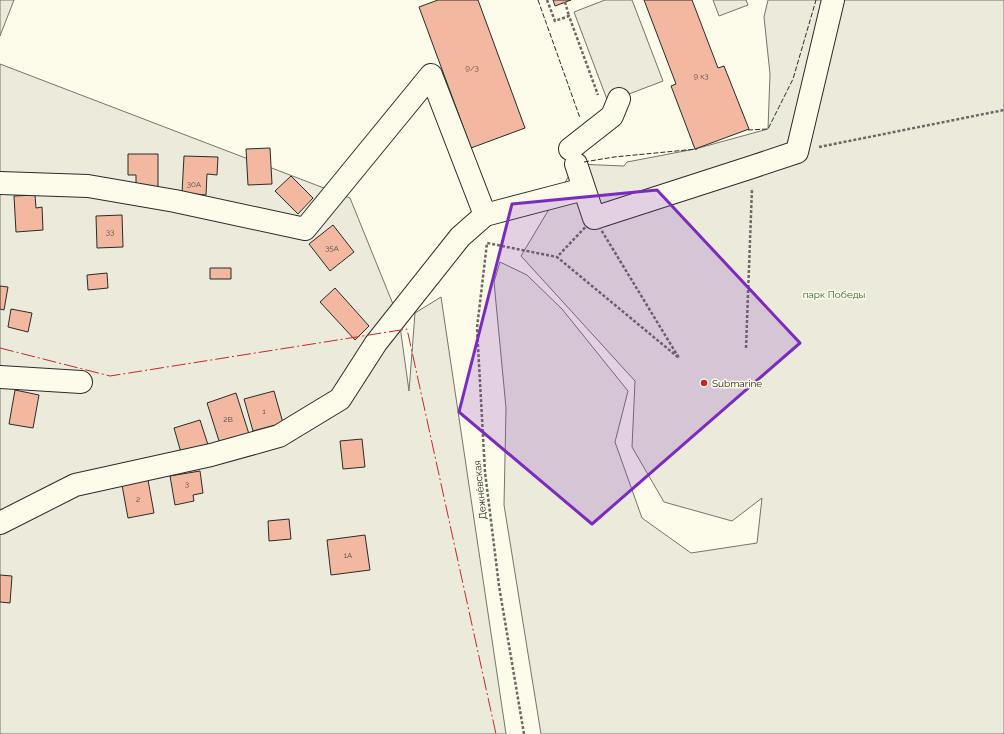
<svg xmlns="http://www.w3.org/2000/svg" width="1004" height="734" font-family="Raleway,sans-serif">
  <rect width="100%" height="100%" fill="#fdfbea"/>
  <path fill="#ecebdb" stroke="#74746e" d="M 0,0 L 14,0 L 0,36 Z
    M 713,0 L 746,0 L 748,5 L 719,16 Z
    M 768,0 L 1004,0 L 1004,734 L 541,734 L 504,505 L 506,408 L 494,282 L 500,262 L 527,275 L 562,309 L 628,391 L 615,442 L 642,518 L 691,553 L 757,543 L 762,498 L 732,521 L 664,502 L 632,447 L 635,381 L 521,256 L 576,164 L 624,166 L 627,162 L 695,149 L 768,129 L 770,74 L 764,17 Z
    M 0,64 L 350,198 L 399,319 L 409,391 L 415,313 L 441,297 L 506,734 L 0,734 Z"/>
  <path fill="#eceadb" stroke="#74746e" d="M 605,0 L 632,0 L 663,81 L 608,102 L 574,12 Z"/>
  <path fill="#f2b8a0" stroke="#2b2b2b" d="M 438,0 L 478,0 L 525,128 L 471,148 L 419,7 Z
    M 553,0 L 571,0 L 555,6 Z
    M 644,0 L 692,0 L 718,68 L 724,66 L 749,129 L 695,149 L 671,86 L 676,84 Z
    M 270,148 L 272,184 L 248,185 L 246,149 Z
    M 128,154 L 158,154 L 158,187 L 136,187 L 136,175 L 128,175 Z
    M 184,156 L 218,157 L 217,175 L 207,174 L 206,195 L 182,193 Z
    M 291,176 L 313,198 L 298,214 L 275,191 Z
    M 35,195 L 36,208 L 42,207 L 43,230 L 16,232 L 14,196 Z
    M 122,215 L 123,247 L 97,248 L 96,216 Z
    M 333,225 L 354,252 L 330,271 L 309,244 Z
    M 210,268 L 231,268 L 231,279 L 210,279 Z
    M 107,273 L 108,288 L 88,290 L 87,275 Z
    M 0,286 L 8,287 L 4,310 L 0,309 Z
    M 335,288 L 369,326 L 355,340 L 320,302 Z
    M 11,309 L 32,313 L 28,332 L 8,327 Z
    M 15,390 L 39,395 L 33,428 L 9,424 Z
    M 274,391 L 283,423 L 253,431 L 244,399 Z
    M 236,393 L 249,434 L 220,444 L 207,403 Z
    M 200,420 L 209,448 L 182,456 L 174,428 Z
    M 362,439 L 365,467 L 343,469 L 340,441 Z
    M 200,471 L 203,493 L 193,495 L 194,501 L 175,505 L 170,476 Z
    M 148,480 L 154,513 L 128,518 L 122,485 Z
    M 289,519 L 291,539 L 269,541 L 268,521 Z
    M 365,535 L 370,570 L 331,575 L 327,540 Z
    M 0,575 L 12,576 L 10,603 L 0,602 Z"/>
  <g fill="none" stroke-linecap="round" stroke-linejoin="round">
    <defs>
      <path id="minor" d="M 570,149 L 612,116 L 619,99
        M 576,164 L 594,218 L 752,167 L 797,152 L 833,0
        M 0,183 L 88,186 L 175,201 L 305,229 L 431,75 L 485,215
        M 0,377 L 81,382
        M 0,523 L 75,485 L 211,455 L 279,436 L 340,399 L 376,343 L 460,237 L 485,215 L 584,189"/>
    </defs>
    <use href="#minor" stroke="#2b2b2b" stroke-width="24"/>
    <path stroke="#6a6964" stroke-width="2.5" stroke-dasharray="3 2" stroke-linecap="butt" d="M 547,0 L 555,21 L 569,16 L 598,95
      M 565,2 L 569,16
      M 819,147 L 1004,110
      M 594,218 L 679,358 L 557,257 Z
      M 746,348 L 752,188
      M 524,734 L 499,586 L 485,472 L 477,328 L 487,243 L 557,257"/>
    <use href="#minor" stroke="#fdfbea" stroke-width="22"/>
    <path stroke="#2b2b2b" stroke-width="1" stroke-dasharray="5 2" stroke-linecap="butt" d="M 538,0 L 580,118
      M 748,130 L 768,129 L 793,79 L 816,0
      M 584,162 L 614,157 L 697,149"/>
    <path stroke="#c62828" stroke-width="1" stroke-dasharray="14 3 2 3" stroke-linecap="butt" d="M 0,348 L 110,376 L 407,329 L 496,734"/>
  </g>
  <path fill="#7b2cbf" fill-opacity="0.2" stroke="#7b2cbf" stroke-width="3" stroke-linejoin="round" d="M 657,190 L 800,343 L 592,524 L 459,412 L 512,204 Z"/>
  <circle fill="#c62828" stroke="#fdfbea" stroke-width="1.5" cx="704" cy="383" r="4"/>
  <g text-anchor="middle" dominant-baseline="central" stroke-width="3" stroke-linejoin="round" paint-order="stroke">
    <g font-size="8" fill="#5d4e48">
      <text x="472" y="68">9/3</text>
      <text x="701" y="76">9 к3</text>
      <text x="194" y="184">30А</text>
      <text x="110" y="232">33</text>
      <text x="332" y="248">35А</text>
      <text x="264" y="411">1</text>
      <text x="228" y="419">2В</text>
      <text x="187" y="484">3</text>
      <text x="138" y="499">2</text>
      <text x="348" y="555">1А</text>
    </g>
    <g font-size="10" fill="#34623c" stroke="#fdfbea">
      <text x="834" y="294">парк Победы</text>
    </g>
    <g font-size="10" fill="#2b2b2b" stroke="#fdfbea" text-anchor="start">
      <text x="712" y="383">Submarine</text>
    </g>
    <g font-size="10" fill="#2b2b2b" stroke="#fdfbea">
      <text transform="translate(480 490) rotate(-96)">Дежнёвская</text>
    </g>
  </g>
</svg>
